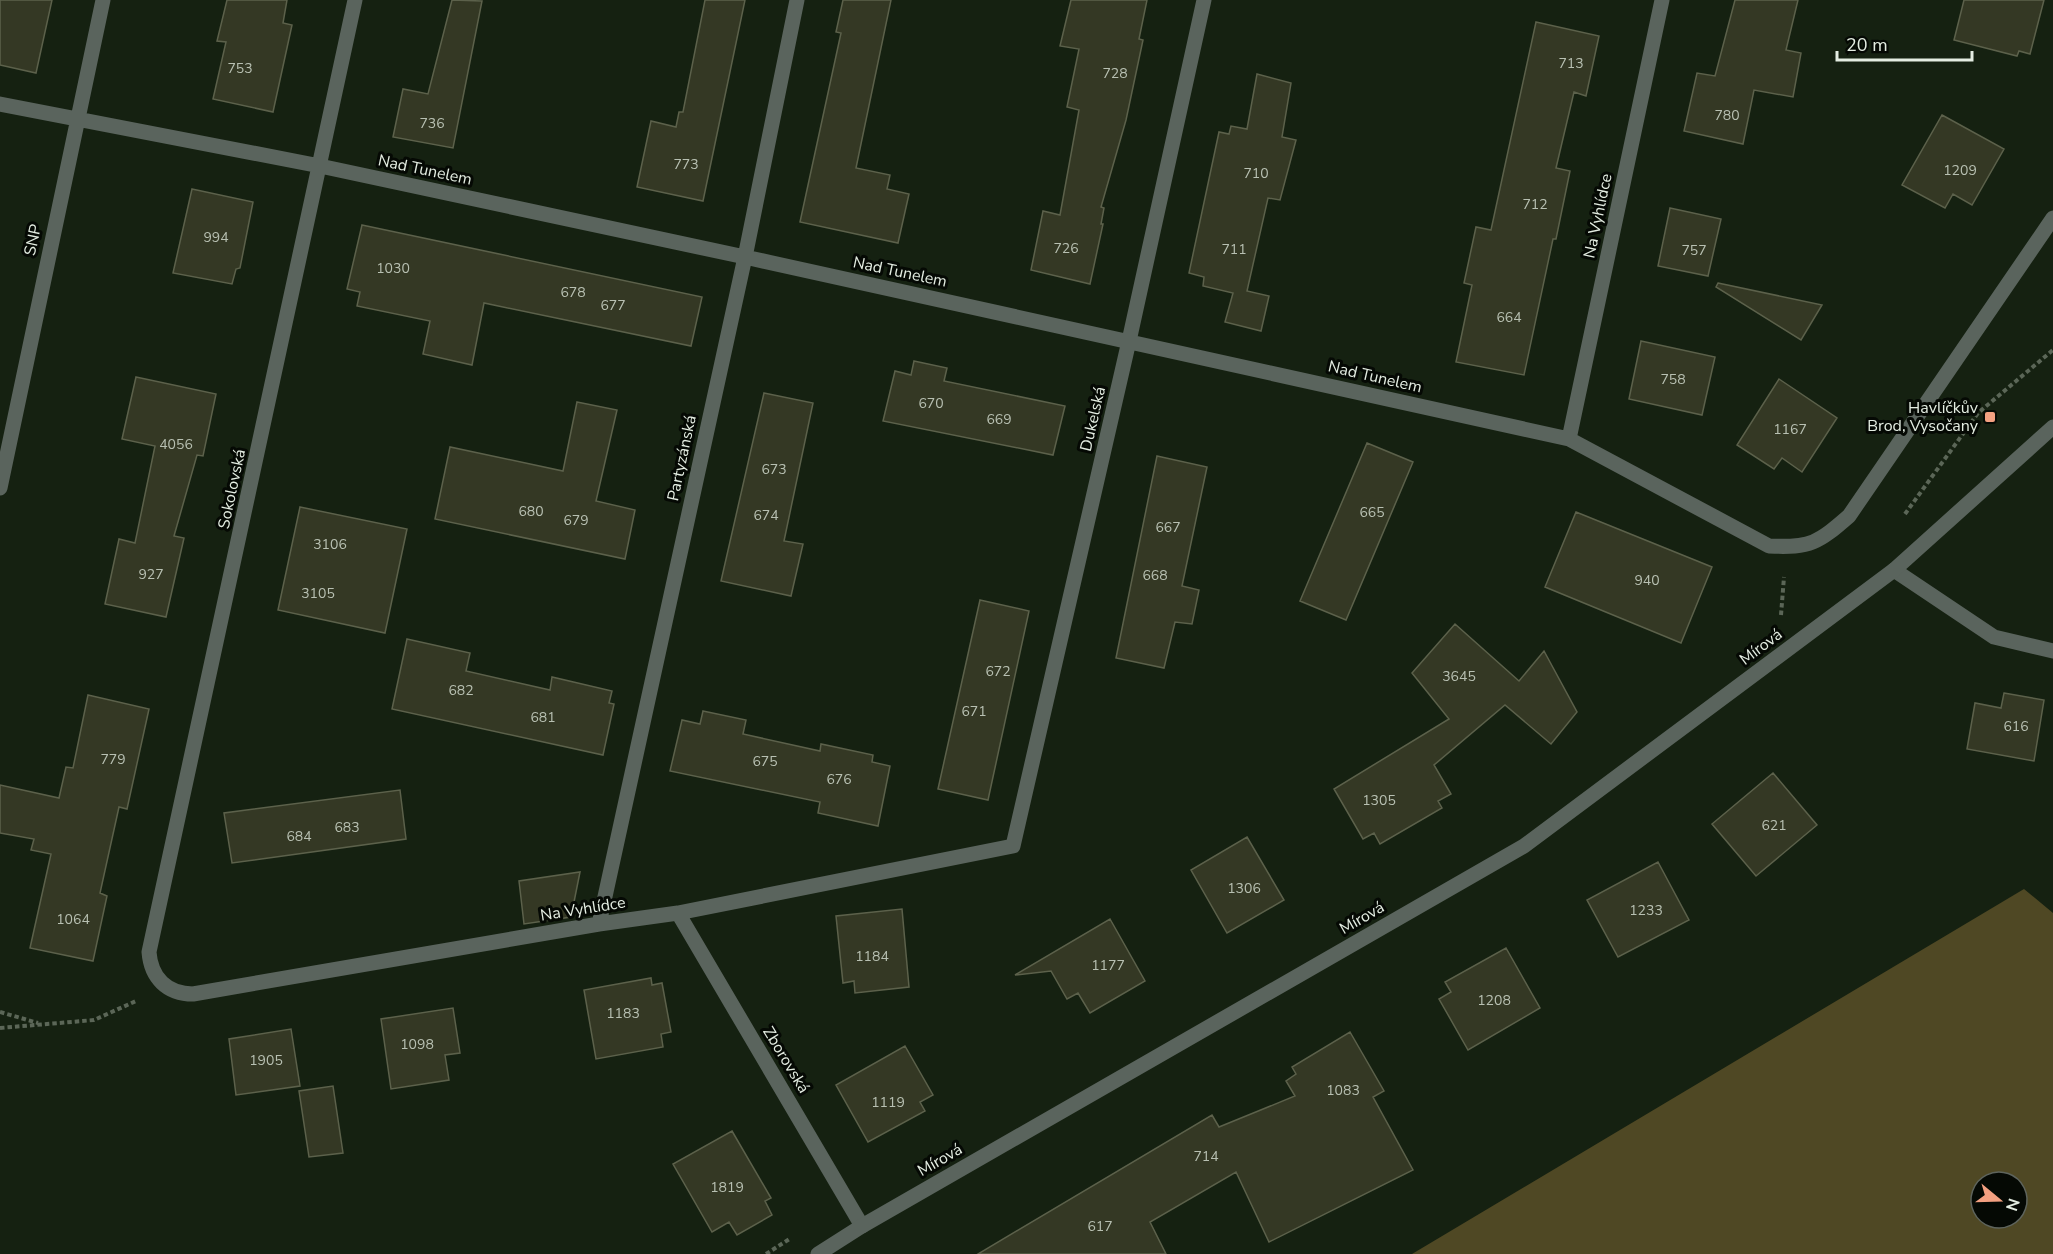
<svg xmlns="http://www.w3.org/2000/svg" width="2053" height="1254" font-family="'Nunito Sans',sans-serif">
  <rect width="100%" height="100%" fill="#152111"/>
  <path fill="#4f4824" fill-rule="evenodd" d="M 2024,889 L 2053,913 L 2053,1254 L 1412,1254 ZM 1981,1182 L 2017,1182 L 2017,1218 L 1981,1218 Z"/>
  <path fill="#343824" stroke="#5c614b" stroke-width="1.5" d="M 0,0 L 52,0 L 36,73 L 0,65 Z
    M 227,0 L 287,0 L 283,23 L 292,25 L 273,112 L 213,99 L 226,42 L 217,41 Z
    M 452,0 L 482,1 L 453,148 L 393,137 L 403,89 L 428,94 Z
    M 705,0 L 745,0 L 703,201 L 637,187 L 651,121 L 676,127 L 679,112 L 683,112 Z
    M 843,0 L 891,0 L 856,168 L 890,175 L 887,189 L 909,194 L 898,243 L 800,222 L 841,33 L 836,32 Z
    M 1071,0 L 1147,0 L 1139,39 L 1143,40 L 1126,120 L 1101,207 L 1104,208 L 1101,224 L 1103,224 L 1090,284 L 1031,270 L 1043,211 L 1060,215 L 1079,110 L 1067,107 L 1079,49 L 1060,46 Z
    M 1735,0 L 1798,0 L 1786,50 L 1801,53 L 1793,97 L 1754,90 L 1743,144 L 1684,131 L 1697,73 L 1715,76 Z
    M 1964,0 L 2044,0 L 2030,54 L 2019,51 L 2017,56 L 1954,40 Z
    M 1536,22 L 1599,36 L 1586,96 L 1574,92 L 1556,168 L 1570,171 L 1556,239 L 1553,239 L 1524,375 L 1456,362 L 1472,285 L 1464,283 L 1476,227 L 1491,230 Z
    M 1257,74 L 1291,83 L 1282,137 L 1296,140 L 1280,200 L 1268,198 L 1247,291 L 1269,296 L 1261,331 L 1225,322 L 1233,293 L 1203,286 L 1204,277 L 1189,273 L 1219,132 L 1229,134 L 1231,126 L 1247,129 Z
    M 1942,115 L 2004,149 L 1972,205 L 1953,194 L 1945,208 L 1902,185 Z
    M 192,189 L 253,202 L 240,268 L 236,269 L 232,284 L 173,273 Z
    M 1670,208 L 1721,219 L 1708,276 L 1658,266 Z
    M 362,225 L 702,297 L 691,346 L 484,303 L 472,365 L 423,354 L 430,321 L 357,306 L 360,292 L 347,289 Z
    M 1718,283 L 1822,305 L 1801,340 L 1716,287 Z
    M 1641,341 L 1715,357 L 1702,415 L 1629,399 Z
    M 914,361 L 947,368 L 944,381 L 1065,406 L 1053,455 L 883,421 L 895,371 L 911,375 Z
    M 136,377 L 216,394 L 203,456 L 197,455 L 174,536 L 184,538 L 166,617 L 105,604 L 119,539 L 135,543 L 155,446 L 122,439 Z
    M 1779,379 L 1837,418 L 1802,472 L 1782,458 L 1774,469 L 1737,445 Z
    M 764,393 L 813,403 L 784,541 L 803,544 L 791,596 L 721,581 Z
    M 577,402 L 617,410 L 596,501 L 635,510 L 625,559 L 435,519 L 450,447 L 563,471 Z
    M 1367,443 L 1413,462 L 1346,620 L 1300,601 Z
    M 1157,456 L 1207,467 L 1182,586 L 1199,590 L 1192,624 L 1175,622 L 1164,668 L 1116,658 Z
    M 300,507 L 407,529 L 385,633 L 278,610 Z
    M 1576,512 L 1712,567 L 1681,643 L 1545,587 Z
    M 980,600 L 1029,611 L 988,800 L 938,789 Z
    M 1455,624 L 1519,681 L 1544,651 L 1577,712 L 1551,744 L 1505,705 L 1434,765 L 1451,794 L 1438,801 L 1442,808 L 1380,844 L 1374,833 L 1363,839 L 1334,789 L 1449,719 L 1412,673 Z
    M 407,639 L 470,653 L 466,671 L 550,690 L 552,677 L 612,691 L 609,703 L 614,704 L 603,755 L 392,709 Z
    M 2004,693 L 2044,700 L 2034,761 L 1967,749 L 1975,703 L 2001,708 Z
    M 88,695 L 149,709 L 127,809 L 119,807 L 100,893 L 107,896 L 93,961 L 30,948 L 51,854 L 31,850 L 34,839 L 0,833 L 0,785 L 59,798 L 66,767 L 73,768 Z
    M 703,711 L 746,720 L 743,734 L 820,751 L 821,744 L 873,755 L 872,762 L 890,766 L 878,826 L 818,813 L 820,802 L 670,771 L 682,720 L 700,724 Z
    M 1773,773 L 1817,825 L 1756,876 L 1712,824 Z
    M 400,790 L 406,839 L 232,863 L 224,813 Z
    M 1247,837 L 1284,900 L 1227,933 L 1191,870 Z
    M 1658,862 L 1689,920 L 1618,957 L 1587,900 Z
    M 580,872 L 571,917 L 524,924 L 519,881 Z
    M 902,909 L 909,987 L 855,993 L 854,981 L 843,983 L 836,916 Z
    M 1110,919 L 1145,981 L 1090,1013 L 1078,993 L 1067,999 L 1051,971 L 1015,975 Z
    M 1506,948 L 1540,1008 L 1468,1050 L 1439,999 L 1451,992 L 1445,982 Z
    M 651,978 L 652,985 L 662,983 L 671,1032 L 661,1034 L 663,1047 L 596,1059 L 584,990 Z
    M 453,1008 L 460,1053 L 445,1055 L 449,1080 L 391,1089 L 381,1019 Z
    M 291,1029 L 300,1086 L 236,1095 L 229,1039 Z
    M 1350,1032 L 1384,1091 L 1373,1097 L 1413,1170 L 1269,1242 L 1236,1172 L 1150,1222 L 1166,1254 L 978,1254 L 1212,1115 L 1219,1127 L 1295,1096 L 1286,1081 L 1296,1074 L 1292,1067 Z
    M 905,1046 L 933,1095 L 920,1102 L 925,1111 L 868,1142 L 836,1085 Z
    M 333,1086 L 343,1153 L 309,1157 L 299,1091 Z
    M 732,1131 L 771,1198 L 765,1201 L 772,1215 L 737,1235 L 729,1222 L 712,1232 L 673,1164 Z"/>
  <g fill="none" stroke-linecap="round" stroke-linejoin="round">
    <path stroke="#5b6657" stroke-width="4" stroke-dasharray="4.5 3" stroke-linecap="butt" d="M 1905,514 L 1978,413 L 2053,350
      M 1781,615 L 1784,577
      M 0,1012 L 38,1023
      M 0,1028 L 94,1020 L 136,1001
      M 766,1254 L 791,1238"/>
    <path stroke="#5a645d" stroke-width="15" d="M 355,0 L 149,952 C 151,978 167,994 193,994 L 599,924 L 678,913 L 1013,846 L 1129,341 L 1204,0
      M 0,104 L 320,166 L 745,257 L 1569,439 L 1769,546 C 1811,548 1818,543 1849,516 L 2053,218
      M 1569,439 L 1662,0
      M 0,488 L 103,0
      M 1894,570 L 1994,637 L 2053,651
      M 678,913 L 862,1226
      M 599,924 L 745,257 L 797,0"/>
    <path stroke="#5a645d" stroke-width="15" d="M 818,1254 L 862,1226 L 1524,846 L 1894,570 L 2053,427"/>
  </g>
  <rect fill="#f3a081" stroke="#050904" stroke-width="2" x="1984" y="411" width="12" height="12" rx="3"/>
  <g text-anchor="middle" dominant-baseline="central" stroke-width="6" stroke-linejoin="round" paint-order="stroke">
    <g font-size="14" fill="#b8c0b2">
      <text x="1571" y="63">713</text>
      <text x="240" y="68">753</text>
      <text x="1115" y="73">728</text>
      <text x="1727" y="115">780</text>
      <text x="432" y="123">736</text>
      <text x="686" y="164">773</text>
      <text x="1960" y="170">1209</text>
      <text x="1256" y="173">710</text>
      <text x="1535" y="204">712</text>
      <text x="216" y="237">994</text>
      <text x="1066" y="248">726</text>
      <text x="1234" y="249">711</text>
      <text x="1694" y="250">757</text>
      <text x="393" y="268">1030</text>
      <text x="573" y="292">678</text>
      <text x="613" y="305">677</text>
      <text x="1509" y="317">664</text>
      <text x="1673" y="379">758</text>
      <text x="931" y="403">670</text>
      <text x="999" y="419">669</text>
      <text x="1790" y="429">1167</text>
      <text x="176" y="444">4056</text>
      <text x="774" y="469">673</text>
      <text x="531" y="511">680</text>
      <text x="1372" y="512">665</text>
      <text x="766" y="515">674</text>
      <text x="576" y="520">679</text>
      <text x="1168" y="527">667</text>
      <text x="330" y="544">3106</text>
      <text x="151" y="574">927</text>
      <text x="1155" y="575">668</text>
      <text x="1647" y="580">940</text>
      <text x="318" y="593">3105</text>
      <text x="998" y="671">672</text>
      <text x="1459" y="676">3645</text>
      <text x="461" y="690">682</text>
      <text x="974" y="711">671</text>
      <text x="543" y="717">681</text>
      <text x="2016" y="726">616</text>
      <text x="113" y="759">779</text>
      <text x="765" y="761">675</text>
      <text x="839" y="779">676</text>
      <text x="1379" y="800">1305</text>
      <text x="1774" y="825">621</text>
      <text x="347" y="827">683</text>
      <text x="299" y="836">684</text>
      <text x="1244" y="888">1306</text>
      <text x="1646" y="910">1233</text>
      <text x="73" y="919">1064</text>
      <text x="872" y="956">1184</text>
      <text x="1108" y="965">1177</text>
      <text x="1494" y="1000">1208</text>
      <text x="623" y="1013">1183</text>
      <text x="417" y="1044">1098</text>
      <text x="266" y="1060">1905</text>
      <text x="1343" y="1090">1083</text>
      <text x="888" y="1102">1119</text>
      <text x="1206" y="1156">714</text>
      <text x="727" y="1187">1819</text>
      <text x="1100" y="1226">617</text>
    </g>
    <g font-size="16" fill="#e4ede2" stroke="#050904">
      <text transform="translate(425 170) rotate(12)">Nad Tunelem</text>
      <text transform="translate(1598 216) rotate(-78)">Na Vyhlídce</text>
      <text transform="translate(33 240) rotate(-78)">SNP</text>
      <text transform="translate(900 272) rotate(12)">Nad Tunelem</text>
      <text transform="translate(1375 377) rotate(13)">Nad Tunelem</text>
      <text transform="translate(1093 419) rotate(-77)">Dukelská</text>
      <text transform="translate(682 458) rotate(-78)">Partyzánská</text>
      <text transform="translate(232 489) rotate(-78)">Sokolovská</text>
      <text transform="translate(1761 647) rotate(-37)">Mírová</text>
      <text transform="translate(583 909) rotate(-9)">Na Vyhlídce</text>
      <text transform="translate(1362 918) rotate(-30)">Mírová</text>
      <text transform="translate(786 1060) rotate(59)">Zborovská</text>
      <text transform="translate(940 1160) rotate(-30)">Mírová</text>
    </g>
    <g font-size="16" fill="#e4ede2" stroke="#050904" text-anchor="end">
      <text x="1978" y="408">Havlíčkův<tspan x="1978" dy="18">Brod, Vysočany</tspan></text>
    </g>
  </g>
  <g transform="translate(1999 1200) rotate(109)"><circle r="28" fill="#050904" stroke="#5e645d" stroke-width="1.5"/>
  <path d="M0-4.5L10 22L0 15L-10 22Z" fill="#f3a081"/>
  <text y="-9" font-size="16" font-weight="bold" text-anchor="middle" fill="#e4ede2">N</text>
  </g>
  <path d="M1837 51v9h135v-9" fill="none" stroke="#e4ede2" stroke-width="3"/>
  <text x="1846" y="51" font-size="18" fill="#e4ede2" stroke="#050904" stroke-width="4.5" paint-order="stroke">20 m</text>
</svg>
